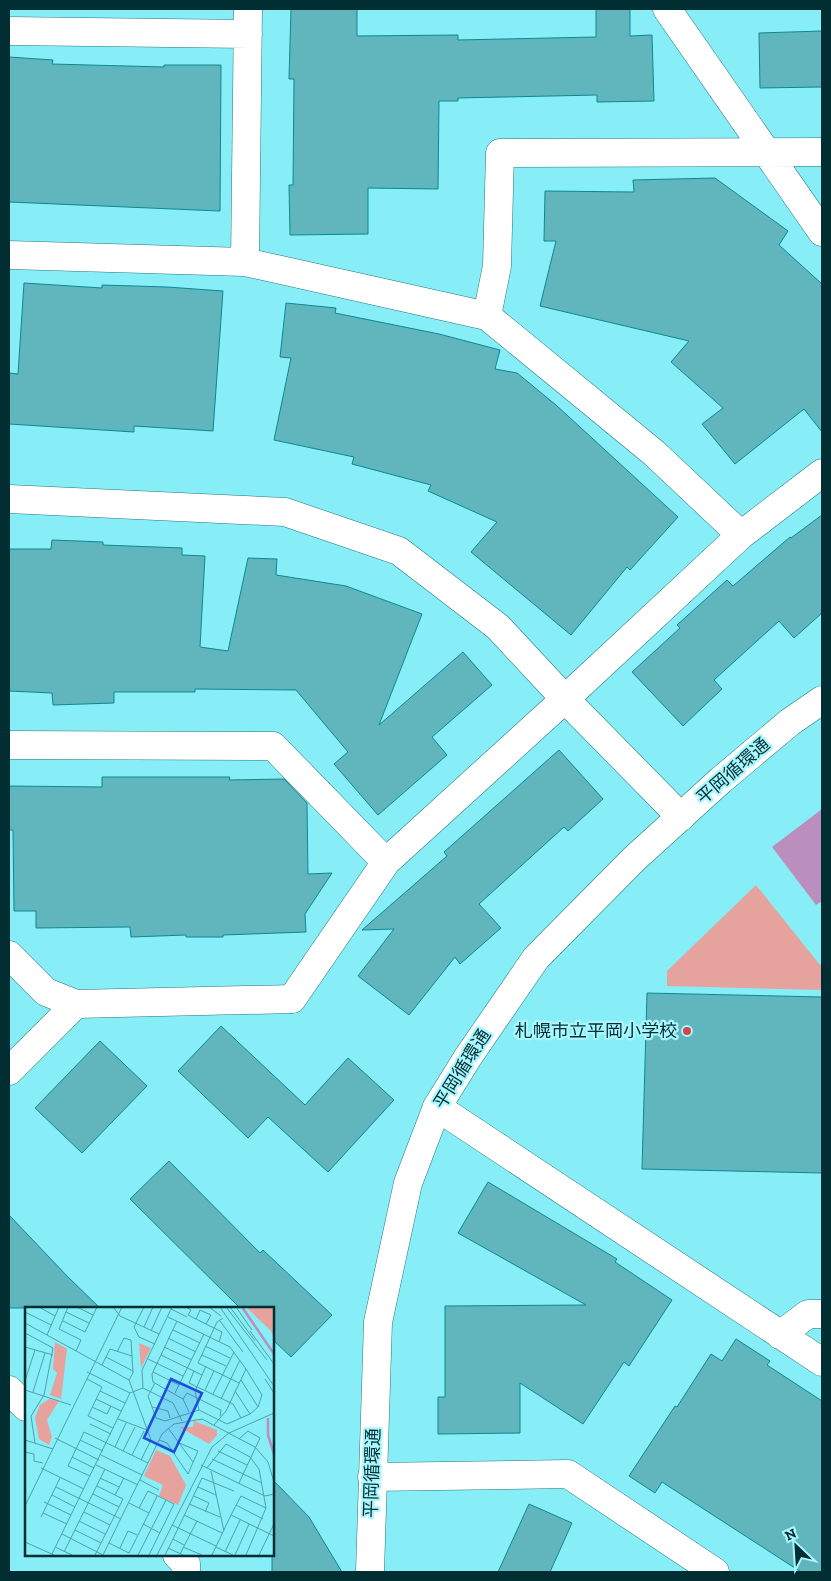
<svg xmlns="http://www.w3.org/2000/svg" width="831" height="1581" font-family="'Zilla Slab','Noto Sans JP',serif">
  <rect width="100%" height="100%" fill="#87edf7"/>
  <path fill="#e6a39e" d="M 756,885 L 820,965 L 822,963 L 822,990 L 667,986 L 667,971 Z"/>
  <path fill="#ba8fbe" d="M 822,809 L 822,901 L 816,905 L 772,847 Z"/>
  <path fill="#61b5bd" stroke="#0a8a93" d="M 291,9 L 357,9 L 357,36 L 458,35 L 458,40 L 596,37 L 596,9 L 630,9 L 630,36 L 652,35 L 654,101 L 597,102 L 597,95 L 458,98 L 458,101 L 439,101 L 438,189 L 368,188 L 368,234 L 290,235 L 289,185 L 293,185 L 294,79 L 289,79 Z
    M 822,31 L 822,87 L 760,88 L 759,33 Z
    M 9,57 L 53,60 L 52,64 L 164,67 L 164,65 L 221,65 L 220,211 L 9,202 Z
    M 715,178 L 788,231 L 779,245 L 822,284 L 822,432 L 804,409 L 735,464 L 702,424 L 723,408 L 671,362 L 689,341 L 540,306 L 556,241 L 544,241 L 545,191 L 634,192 L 633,180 Z
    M 24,283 L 102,288 L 102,285 L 167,287 L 223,291 L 213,431 L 134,426 L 134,432 L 9,424 L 9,373 L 18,374 Z
    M 286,303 L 336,308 L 335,313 L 439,334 L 500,350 L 495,369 L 517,373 L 556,405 L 678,517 L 630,570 L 627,567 L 571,635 L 471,552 L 497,522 L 428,491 L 431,485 L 352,464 L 354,457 L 274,440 L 291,358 L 280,357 Z
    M 822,515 L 822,613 L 794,638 L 779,621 L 714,680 L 722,689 L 683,726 L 632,672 L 680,628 L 677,625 L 727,580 L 733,586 L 790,537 L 791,538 Z
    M 52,540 L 103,542 L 103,545 L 182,548 L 182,555 L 205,556 L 200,647 L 228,651 L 248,558 L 277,559 L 276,575 L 346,586 L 422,614 L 379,725 L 463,652 L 492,685 L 432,737 L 447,755 L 378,815 L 334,764 L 348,752 L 296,690 L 195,689 L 195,692 L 114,692 L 114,703 L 53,705 L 52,693 L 9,691 L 9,549 L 51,549 Z
    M 559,750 L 603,799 L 568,831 L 564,827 L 479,904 L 501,928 L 460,964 L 455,957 L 409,1015 L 358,976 L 394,929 L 362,930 L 447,856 L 444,852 Z
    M 102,777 L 230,777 L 229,780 L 284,779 L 307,803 L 308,874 L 332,873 L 305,914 L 306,932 L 223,935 L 223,937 L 186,937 L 186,935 L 131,937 L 130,927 L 36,928 L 36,911 L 14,911 L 13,830 L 9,830 L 9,786 L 102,787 Z
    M 647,993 L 822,997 L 822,1173 L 642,1169 Z
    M 221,1026 L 305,1105 L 348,1058 L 394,1100 L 328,1172 L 268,1117 L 248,1138 L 178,1071 Z
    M 100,1041 L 147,1086 L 82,1153 L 35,1108 Z
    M 169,1161 L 260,1253 L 263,1250 L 332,1315 L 291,1357 L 272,1339 L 272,1308 L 240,1308 L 130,1199 Z
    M 488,1182 L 617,1259 L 615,1262 L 672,1300 L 629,1366 L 624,1362 L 583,1424 L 520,1383 L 520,1433 L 438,1434 L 438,1397 L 445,1397 L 445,1306 L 586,1305 L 458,1233 Z
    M 9,1215 L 68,1277 L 100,1308 L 9,1308 Z
    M 736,1339 L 770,1361 L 767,1365 L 822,1401 L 822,1572 L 801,1572 L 662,1482 L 655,1493 L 629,1476 L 675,1406 L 677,1407 L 711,1354 L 722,1361 Z
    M 272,1479 L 309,1517 L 342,1572 L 272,1572 Z
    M 529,1504 L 572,1523 L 550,1572 L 498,1572 Z"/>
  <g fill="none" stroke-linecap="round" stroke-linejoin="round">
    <defs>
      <path id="street" d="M 667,9 L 822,232
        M 9,31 L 248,34
        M 9,255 L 245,262 L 487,316 L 654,453 L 741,535
        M 245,262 L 248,9
        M 487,316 L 497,266 L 500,153 L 822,152
        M 9,499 L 285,512 L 399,551 L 498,627 L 565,699 L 681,817
        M 9,745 L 273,746 L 386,862
        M 9,955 L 46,992 L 76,1004 L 292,999 L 386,862 L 565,699 L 741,535 L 822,473
        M 9,1071 L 76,1004
        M 437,1107 L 822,1362
        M 780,1335 L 808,1314 L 822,1314
        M 9,1390 L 26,1407
        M 372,1477 L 568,1474 L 715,1572
        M 177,1555 L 186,1564 L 186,1572"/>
      <path id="secondary" d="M 370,1572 L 378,1322 L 408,1183 L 437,1107 L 468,1057 L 536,958 L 634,859 L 721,780 L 790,722 L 822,700"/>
    </defs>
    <use href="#street" stroke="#26787f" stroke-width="29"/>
    <use href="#secondary" stroke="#26787f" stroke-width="29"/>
    <use href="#street" stroke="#fff" stroke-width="28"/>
    <use href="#secondary" stroke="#fff" stroke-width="28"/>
  </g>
  <circle fill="#d64648" stroke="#a9f7ff" stroke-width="2" cx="687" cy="1031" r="5"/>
  <g text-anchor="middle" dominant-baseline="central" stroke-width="4.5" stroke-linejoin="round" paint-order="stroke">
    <g font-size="18" fill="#002e32" stroke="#a9f7ff">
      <text transform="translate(733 771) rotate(-41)">平岡循環通</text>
      <text transform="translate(462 1069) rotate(-58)">平岡循環通</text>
      <text transform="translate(372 1473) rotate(-88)">平岡循環通</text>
    </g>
    <g font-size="18" fill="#002e32" stroke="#a9f7ff" text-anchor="end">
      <text x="677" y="1031">札幌市立平岡小学校</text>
    </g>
  </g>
  <g transform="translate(25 1307)">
    <rect width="249" height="249" fill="#87edf7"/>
    <path d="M 221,0 L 249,0 L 249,32 L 246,24 ZM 30,35 L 42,42 L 36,92 L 25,88 L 32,66 L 28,62 ZM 114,36 L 126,41 L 116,61 ZM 24,92 L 34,94 L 22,113 L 27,130 L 24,138 L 14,132 L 10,111 L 15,98 ZM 169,114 L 192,123 L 192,128 L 184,137 L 154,120 L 168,120 ZM 131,143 L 145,149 L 161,178 L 153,198 L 134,189 L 138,178 L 119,169 Z" fill="#e6a39e"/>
    <path fill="none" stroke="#ba8fbe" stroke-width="2.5" d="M 217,0 L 249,47M 243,111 L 243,128 L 249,147"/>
    <path fill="none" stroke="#51a1a8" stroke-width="1" d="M 14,0 L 30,9M 43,0 L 34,22 L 56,33 L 51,44M 52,0 L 68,8M 88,0 L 95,9 L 134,27M 119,0 L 109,20 L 114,30 L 130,37M 147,0 L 117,63 L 118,81 L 148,96 L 157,114M 161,0 L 166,3 L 163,8 L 197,25 L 194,35M 184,0 L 196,9M 195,0 L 249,79M 201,0 L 242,53M 205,0 L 230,34M 211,0 L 227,23M 146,2 L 162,10M 0,5 L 26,18M 41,5 L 64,16M 143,10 L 205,40 L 221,62 L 201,104 L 189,118M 198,11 L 192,15 L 173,56 L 214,76M 171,12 L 175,3 L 186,8 L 181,17M 38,14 L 60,25 L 72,0M 152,14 L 127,67 L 128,75 L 158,92 L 164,105M 195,14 L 218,45M 0,16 L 104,73 L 126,133 L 116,153M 119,20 L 128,0M 148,23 L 175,36M 126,24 L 137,0M 225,24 L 249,57M 0,26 L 28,41 L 19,88 L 6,109 L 10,136M 22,28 L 34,0M 143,31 L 171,45M 180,39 L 205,51M 0,40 L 28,48M 139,40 L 167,53M 92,45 L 99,31 L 106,33 L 108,66 L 104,73M 136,48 L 177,68M 177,48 L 201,59M 81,50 L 108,64M 123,52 L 158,69M 77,58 L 85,42 L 107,49M 169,64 L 164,76 L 208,97 L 216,111M 62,65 L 105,86M 128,65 L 154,78M 62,72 L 77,80 L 63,109 L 88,121M 240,72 L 249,86M 216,73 L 233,100M 0,74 L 10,43M 130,76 L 123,89 L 131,111 L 140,114 L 174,103 L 202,117 L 225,107 L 233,100 L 237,88 L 221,62M 0,83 L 46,98M 180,83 L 189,64M 75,84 L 100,96M 210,84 L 225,107M 8,85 L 20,46M 150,86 L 179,27M 188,87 L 209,45M 71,92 L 96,104M 158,92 L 162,86 L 196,103 L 195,109M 196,92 L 215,53M 67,100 L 82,107 L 86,99M 127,100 L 143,104 L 145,111M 174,103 L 170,84 L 181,59M 93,112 L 122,123M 65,117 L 86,127M 143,121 L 168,155M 30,131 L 74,153M 0,133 L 28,142M 55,133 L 78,144M 134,133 L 142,136 L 163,167 L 173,144 L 152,135M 90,140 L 101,116M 98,144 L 110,120M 193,144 L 222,158M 0,145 L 9,147 L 9,154 L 18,156M 76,148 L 117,168M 107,148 L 119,124M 47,150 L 69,161M 187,152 L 237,176M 71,158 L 113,178M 176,158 L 240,189 L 249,187M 16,161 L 59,182M 182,161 L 201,137 L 225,150 L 234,162 L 241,201 L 221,248M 186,164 L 199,224M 65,169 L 43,159 L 59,125 L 123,156M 75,171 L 94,180M 115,173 L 134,183M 214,176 L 235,131 L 223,124 L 214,132M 31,180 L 96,212M 173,180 L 191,188M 68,187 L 94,200M 27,188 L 50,200M 90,188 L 99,171M 169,189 L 184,196 L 180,205M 19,195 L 46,208M 164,197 L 195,210M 211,198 L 238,212M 0,199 L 97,0M 114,201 L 123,184 L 149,197 L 124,248M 59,205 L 85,218M 18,206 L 42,217M 124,206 L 132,189M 159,208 L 197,226M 206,208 L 216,189 L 241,201M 16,210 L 35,171M 54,214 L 80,227M 118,217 L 135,226M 147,218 L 191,239M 50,223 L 76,236M 37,227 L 78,248M 0,235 L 29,248M 84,236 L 104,246 L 124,206 L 104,196M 159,238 L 148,232 L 177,171 L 209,184M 30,240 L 47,248M 158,240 L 177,248M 191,240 L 208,248M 95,241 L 103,224 L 112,228M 143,241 L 158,248M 39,245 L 80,162M 200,245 L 215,213M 27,247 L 105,86 L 118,81M 155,247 L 172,214M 70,248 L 98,192 L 72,179M 78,248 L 137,127 L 149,117 L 177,112 L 230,140 L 243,155 L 249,175M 113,248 L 141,193M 132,248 L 187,140 L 204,126 L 249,106M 140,248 L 148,232M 187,248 L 206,208 L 249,229M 210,248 L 224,217M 234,248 L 249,217"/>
    <path fill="#1d4ed8" fill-opacity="0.15" stroke="#1d4ed8" stroke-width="2.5" d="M 146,72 L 177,86 L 149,145 L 119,131 Z"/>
    <rect width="249" height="249" fill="none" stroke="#002e32" stroke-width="2.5"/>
  </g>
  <rect width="831" height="1581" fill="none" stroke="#002e32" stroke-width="20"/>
  <g transform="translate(796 1546) rotate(335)" stroke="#a9f7ff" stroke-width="4" paint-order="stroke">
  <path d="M0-4L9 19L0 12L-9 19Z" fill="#002e32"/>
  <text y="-8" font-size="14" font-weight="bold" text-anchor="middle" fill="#002e32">N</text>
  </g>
</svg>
